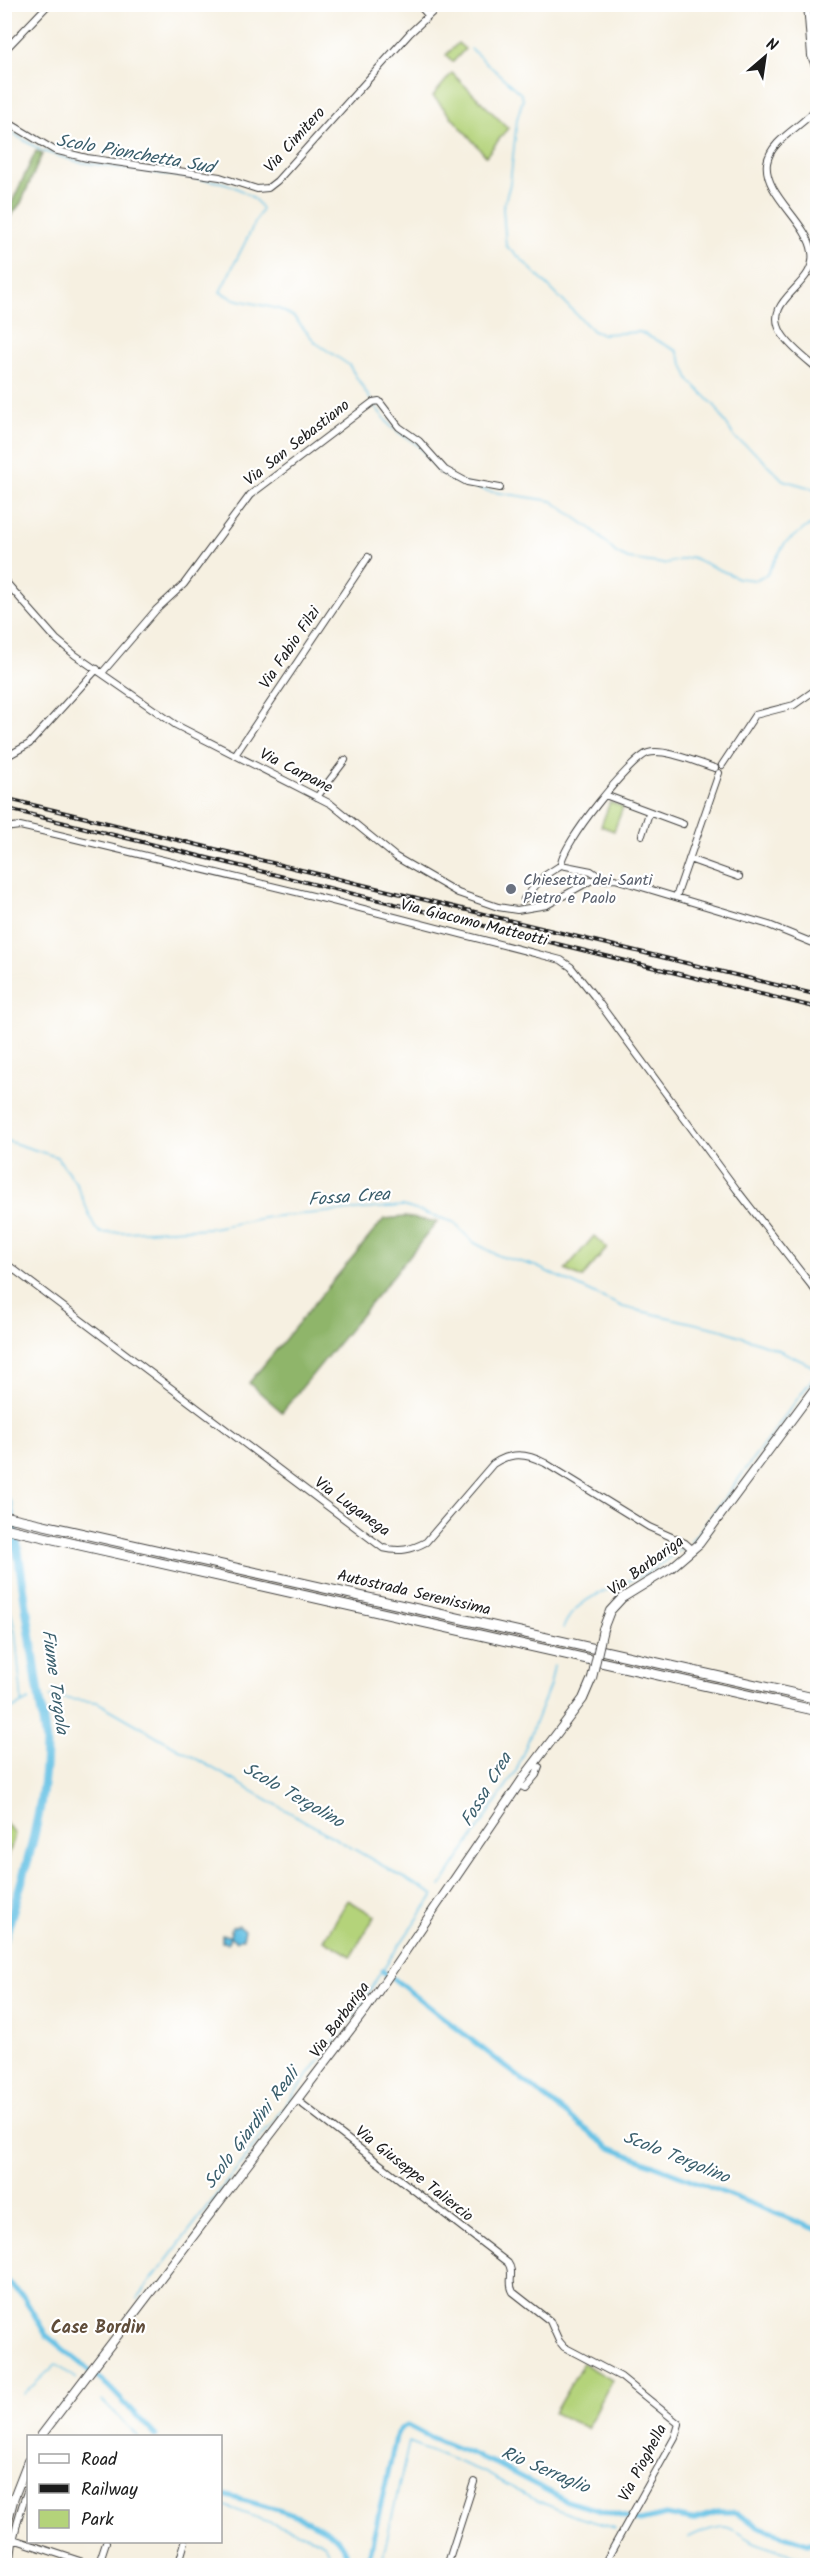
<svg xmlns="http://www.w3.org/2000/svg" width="822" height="2570" font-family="Kalam,sans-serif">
  <rect width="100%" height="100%" fill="#fff"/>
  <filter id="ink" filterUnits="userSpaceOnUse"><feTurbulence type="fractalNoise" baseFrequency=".0167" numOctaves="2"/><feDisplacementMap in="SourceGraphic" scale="12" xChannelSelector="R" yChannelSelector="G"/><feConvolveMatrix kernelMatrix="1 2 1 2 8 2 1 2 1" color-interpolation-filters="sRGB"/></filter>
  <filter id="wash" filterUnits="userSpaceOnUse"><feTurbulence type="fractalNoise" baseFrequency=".008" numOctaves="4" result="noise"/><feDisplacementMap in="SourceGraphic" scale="24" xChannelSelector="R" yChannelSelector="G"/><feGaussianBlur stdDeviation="1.35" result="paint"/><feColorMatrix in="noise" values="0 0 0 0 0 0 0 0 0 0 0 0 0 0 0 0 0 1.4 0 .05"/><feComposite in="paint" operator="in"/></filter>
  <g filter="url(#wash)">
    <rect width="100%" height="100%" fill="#f6f0e1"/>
    <path fill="#b4d37a" stroke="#68784b" stroke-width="1.5" d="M 458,43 L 465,49 L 453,62 L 446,55 Z
      M 452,73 L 508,128 L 486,156 L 433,96 Z
      M 610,802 L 623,807 L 614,831 L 601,826 Z
      M 594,1236 L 607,1248 L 582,1278 L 565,1270 Z
      M 5,1822 L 15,1834 L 5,1868 Z
      M 348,1900 L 375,1916 L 351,1956 L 324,1940 Z
      M 583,2363 L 612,2380 L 587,2428 L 554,2413 Z"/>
    <path fill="#8fb56a" stroke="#566843" stroke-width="1.5" d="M 36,151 L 42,154 L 21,203 L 5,223 L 5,217 Z
      M 405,1217 L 437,1222 L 282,1412 L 249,1383 L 384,1219 Z
      M 5,1596 L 11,1631 L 5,1637 L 4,1637 Z"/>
    <path fill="#67c2e5" stroke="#426f80" stroke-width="1.5" d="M 239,1925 L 245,1930 L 243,1938 L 236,1941 L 230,1937 L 228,1943 L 222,1942 L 222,1935 L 230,1936 L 232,1927 Z"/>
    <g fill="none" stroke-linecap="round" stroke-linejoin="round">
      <path stroke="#67c2e5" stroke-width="1.5" d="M 424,4 L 429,9
        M 471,49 L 521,94 L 523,99 L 517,119 L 510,184 L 503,208 L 506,246 L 519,257 L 593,331 L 602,334 L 640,332 L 677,351 L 690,381 L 715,406 L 735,438 L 756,453 L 783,480 L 818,490
        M 4,128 L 42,151 L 79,162 L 220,182 C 233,185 257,197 262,209 L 220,292 L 234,299 L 279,309 L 294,317 L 316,343 L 349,365 L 370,399
        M 374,405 L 392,428 L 419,446 L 437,469 L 451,480 L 487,491 L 552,501 L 593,530 L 616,553 L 628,559 L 664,564 L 691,557 L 738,578 L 755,580 L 767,574 L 785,543 L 808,526 L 818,526
        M 4,1140 L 57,1157 L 76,1183 L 95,1228 L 101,1233 L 212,1228 L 268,1217 L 403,1206 L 453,1222 L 473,1242 L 499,1256 L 535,1266 L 623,1307 L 723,1330 L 779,1350 L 818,1369
        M 691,1541 L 701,1530 L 818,1371
        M 4,1585 L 15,1629 L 22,1702
        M 563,1628 C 577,1594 614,1590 644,1574 C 657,1567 671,1557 683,1547
        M 50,1697 L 97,1702 L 434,1895 L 382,1970 L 357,2011 L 137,2299
        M 4,1713 L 29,1700
        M 441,1886 L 516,1771 L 550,1685 L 554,1666
        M 24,2394 L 56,2364 L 76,2379
        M 102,2400 L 138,2436
        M 220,2504 L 315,2539 L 324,2544 L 335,2566
        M 689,2538 C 700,2533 713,2527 725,2527 C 734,2528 743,2537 750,2540 C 761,2546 806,2560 818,2559
        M 381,2566 L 409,2442 L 486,2473 L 531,2498 L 571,2515 L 615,2528"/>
      <path stroke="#67c2e5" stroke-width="5" d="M 382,1970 L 385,1973
        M 394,1979 L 608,2147 L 818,2230
        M 4,2279 L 23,2296 L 46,2335 L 108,2386 L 156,2436
        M 220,2494 C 251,2503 313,2516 335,2537 C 343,2544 347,2556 352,2566
        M 367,2566 L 397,2433 L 402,2427 L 407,2425 L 430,2437 L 496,2464 L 569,2502 L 640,2521 L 666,2515 L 692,2520 L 718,2512 L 733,2512 L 760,2527 L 808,2543 L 818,2543"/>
      <path stroke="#67c2e5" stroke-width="9" d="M 4,1499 L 8,1504 L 17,1545 L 46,1742 C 46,1809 24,1875 4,1939"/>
    </g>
  </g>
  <g filter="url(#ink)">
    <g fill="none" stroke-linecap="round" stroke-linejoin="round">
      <defs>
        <path id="minor" d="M 418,4 L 428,15
          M 807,4 L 811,56 L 818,73
          M 4,51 L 49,4
          M 818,106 C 805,126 771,138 767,163 C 763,194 808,222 812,252 C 818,287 760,298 782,334 C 790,347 806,359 818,369
          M 4,120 L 54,150 L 87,158 L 220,177 L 257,189 L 268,188 L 277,181 L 410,33 L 441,4
          M 4,580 L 56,639 L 75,655 L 176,725 L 331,804 L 396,857 L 458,893 L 498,907 L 517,910 L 547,905 L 592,880 L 615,879 L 769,925 L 818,945
          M 102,673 L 156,610 L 184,584 L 250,495 L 373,402 L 379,401 L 399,427 L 419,441 L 445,470 L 467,482 L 500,488
          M 235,755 L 368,557
          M 4,758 L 29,744 L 97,669
          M 722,765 L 755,715 L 794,705 L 818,688
          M 605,795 L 683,824
          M 317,797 L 345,760
          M 4,828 L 20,826 L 51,833 L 321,898 L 561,960 L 571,967 L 594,996 L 737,1190 L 818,1294
          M 642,835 L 649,813
          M 689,859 L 739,877
          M 561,865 C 561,845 630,759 648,753 C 664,748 698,763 715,768
          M 676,897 L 719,773
          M 524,899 L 544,876 L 561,865 L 591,871 L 601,878
          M 4,1262 L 383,1548 C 400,1552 411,1550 426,1542 L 493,1464 C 511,1452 526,1453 545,1463 L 649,1527 L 685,1543 L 693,1550
          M 519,1785 L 525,1788 L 536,1775 L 539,1767
          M 297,2100 L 508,2263 C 515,2273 507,2282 513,2292 L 550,2321 L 559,2341 L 564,2347 L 621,2377 L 679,2424 L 675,2437 L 603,2566
          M 4,2536 L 95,2566
          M 11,2566 C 11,2539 19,2513 28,2489
          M 98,2566 L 106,2542
          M 178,2566 L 185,2542
          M 447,2566 L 474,2482"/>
        <path id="major" d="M 603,1629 L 610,1611 L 622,1598 L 671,1568 L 699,1544 L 818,1384
          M 41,2436 L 366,2009 L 524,1777 L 583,1699 L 592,1678
          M 4,2535 L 14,2497 L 28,2461"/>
        <path id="highway" d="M 4,1516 L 818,1699
          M 4,1528 L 818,1711"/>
      </defs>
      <use href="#minor" stroke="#3d3c3a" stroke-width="8"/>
      <use href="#major" stroke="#3d3c3a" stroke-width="10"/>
      <use href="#highway" stroke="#3d3c3a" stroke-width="11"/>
      <use href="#minor" stroke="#fff" stroke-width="6"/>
      <use href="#major" stroke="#fff" stroke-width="8"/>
      <use href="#highway" stroke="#fff" stroke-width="9"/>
      <defs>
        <path id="rail" d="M 4,798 L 818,995
          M 4,808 L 818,1008"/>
      </defs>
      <use href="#rail" stroke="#1c1c1c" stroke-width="4"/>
      <use href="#rail" stroke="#fff" stroke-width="1.5" stroke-dasharray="4.5" stroke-linecap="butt"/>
      <defs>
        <path id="major-bridge" d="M 592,1678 L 603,1629"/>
      </defs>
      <use href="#major-bridge" stroke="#3d3c3a" stroke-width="10" stroke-linecap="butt"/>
      <use href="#major-bridge" stroke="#fff" stroke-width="8"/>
    </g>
  </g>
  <circle fill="#6b7280" stroke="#fff" stroke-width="2" cx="511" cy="889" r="6"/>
  <g text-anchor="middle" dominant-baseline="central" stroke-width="4.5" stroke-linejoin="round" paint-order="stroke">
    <g font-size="16" fill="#1c1c1c" stroke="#fff">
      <text transform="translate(295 140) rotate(-48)">Via Cimitero</text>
      <text transform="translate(297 443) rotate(-38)">Via San Sebastiano</text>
      <text transform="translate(290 648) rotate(-56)">Via Fabio Filzi</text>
      <text transform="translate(296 771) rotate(27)">Via Carpane</text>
      <text transform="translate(474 923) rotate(14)">Via Giacomo Matteotti</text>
      <text transform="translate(352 1507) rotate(36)">Via Luganega</text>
      <text transform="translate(646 1566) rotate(-36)">Via Barbariga</text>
      <text transform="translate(414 1593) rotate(13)">Autostrada Serenissima</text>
      <text transform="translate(340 2020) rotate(-54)">Via Barbariga</text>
      <text transform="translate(414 2174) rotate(38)">Via Giuseppe Taliercio</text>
      <text transform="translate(643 2463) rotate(-62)">Via Pioghella</text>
    </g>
    <g font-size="16" fill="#5b616d" stroke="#fff" text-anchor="start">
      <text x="523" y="880">Chiesetta dei Santi<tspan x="523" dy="18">Pietro e Paolo</tspan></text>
    </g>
    <g font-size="18" font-style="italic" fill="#3a5e6c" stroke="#fff">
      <text transform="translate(135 155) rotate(10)">Scolo Pionchetta Sud</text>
      <text transform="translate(349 1198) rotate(-4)">Fossa Crea</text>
      <text transform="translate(54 1682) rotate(82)">Fiume Tergola</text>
      <text transform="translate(487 1790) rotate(-59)">Fossa Crea</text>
      <text transform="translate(293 1796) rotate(30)">Scolo Tergolino</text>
      <text transform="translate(252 2129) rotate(-53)">Scolo Giardini Reali</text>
      <text transform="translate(676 2158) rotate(22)">Scolo Tergolino</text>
      <text transform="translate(545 2471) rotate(23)">Rio Serraglio</text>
    </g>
    <g font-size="18" font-weight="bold" fill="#604d3a" stroke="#fff">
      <text x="98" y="2328">Case Bordin</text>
    </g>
  </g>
  <rect width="822" height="2570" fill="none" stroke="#fff" stroke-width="24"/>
  <rect x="27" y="2435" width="195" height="108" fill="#ffffff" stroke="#a4a4a4" stroke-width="1.5"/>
  <rect x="39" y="2454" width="30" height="9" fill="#ffffff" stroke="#a4a4a4" stroke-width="1.5"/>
  <text x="81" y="2465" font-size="18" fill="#1c1c1c">Road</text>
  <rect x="39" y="2484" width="30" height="9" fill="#1c1c1c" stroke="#a4a4a4" stroke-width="1.5"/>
  <text x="81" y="2495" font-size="18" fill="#1c1c1c">Railway</text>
  <rect x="39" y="2510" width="30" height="18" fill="#b4d37a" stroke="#a4a4a4" stroke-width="1.5"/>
  <text x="81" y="2525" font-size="18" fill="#1c1c1c">Park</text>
  <g transform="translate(765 57) rotate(29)" stroke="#ffffff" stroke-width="4.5" paint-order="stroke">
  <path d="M0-4.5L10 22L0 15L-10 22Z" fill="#1c1c1c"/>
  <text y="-9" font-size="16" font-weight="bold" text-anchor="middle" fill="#1c1c1c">N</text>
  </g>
</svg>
